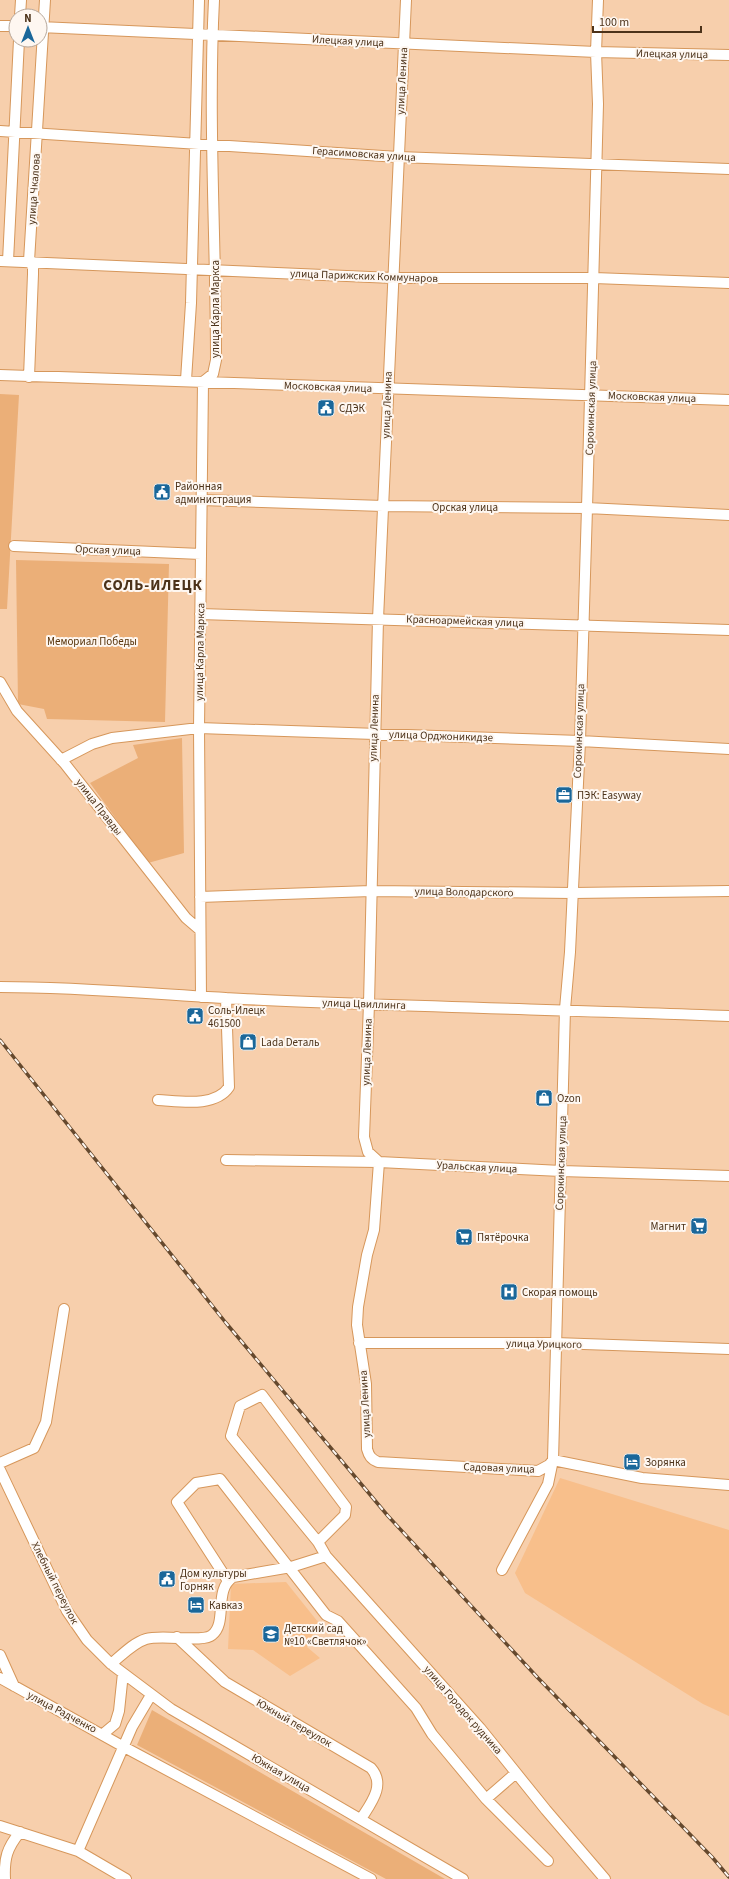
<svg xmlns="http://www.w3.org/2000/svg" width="729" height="1879" font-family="'Source Sans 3',sans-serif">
  <rect width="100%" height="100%" fill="#f7cfac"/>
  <path fill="#f8bf8b" d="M 560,1478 L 729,1530 L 729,1716 L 703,1704 L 525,1593 L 515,1573 Z
    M 286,1582 L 318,1622 L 307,1647 L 320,1658 L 290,1676 L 253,1650 L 228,1649 L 231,1584 Z"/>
  <path fill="#ebaf78" d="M 0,394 L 19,395 L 7,609 L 0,609 Z
    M 16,560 L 169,564 L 165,722 L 47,719 L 44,709 L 18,704 Z
    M 182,738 L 184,853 L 148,863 L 90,783 L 138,758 L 133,745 Z
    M 152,1710 L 445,1879 L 386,1879 L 137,1745 Z"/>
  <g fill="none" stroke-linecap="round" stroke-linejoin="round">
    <defs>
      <path id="minor" d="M 20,16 L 21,0
        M 0,26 L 16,26
        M 40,27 L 596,52 L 729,55
        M 0,131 L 398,157 L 729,169
        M 0,261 L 393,278 L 594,278 L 729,283
        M 8,261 L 19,40
        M 0,375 L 729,400
        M 29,377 L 33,274 L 33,267 L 29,261 L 45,0
        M 186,380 L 191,303 L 199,0
        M 201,500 L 383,506 L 587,508 L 729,515
        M 14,546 L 201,554
        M 200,614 L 729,630
        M 0,682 L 17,711 L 65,764 L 186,918 L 200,930
        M 61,760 L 92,744 L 112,738 L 199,728 L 580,741 L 729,749
        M 200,897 L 371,891 L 573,893 L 729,891
        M 0,987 C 88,987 176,996 264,1000 C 419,1007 574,1010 729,1016
        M 201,997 L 199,728 L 203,382 L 213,374 L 216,360 C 216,240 208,120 214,0
        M 158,1100 C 179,1101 215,1108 229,1087 L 226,998
        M 226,1160 L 379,1162 L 561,1171 L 729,1176
        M 379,1162 L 368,1152 L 364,1137 L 369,1004 L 378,619 L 406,0
        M 379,1162 L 374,1230 L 367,1255 L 358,1307 L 357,1325 L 366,1384 L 367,1449 C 369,1456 371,1459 378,1462 L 538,1471 L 549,1465 L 553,1460 L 642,1478 L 729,1485
        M 359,1343 L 555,1343 L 729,1349
        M 0,1463 L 34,1448 L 46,1422 L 64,1309
        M 0,1470 L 67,1611 L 87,1640 L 111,1664 L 171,1709 L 463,1879
        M 318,1542 L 345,1515 L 346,1507 L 262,1395 L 240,1406 L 231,1436 L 318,1542 L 326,1556 L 480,1728 L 546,1810 L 605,1879
        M 502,1570 L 548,1484 L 553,1460 L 565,1009 L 570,952 L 580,741 L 587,508 L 598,104 L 596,52 L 598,0
        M 228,1581 L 177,1502 L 196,1483 L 220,1479 L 326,1615 L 338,1621 L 416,1708 L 432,1734 L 486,1799 L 548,1861
        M 177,1637 L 225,1682 L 371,1768 C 386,1785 371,1803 361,1819
        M 0,1655 L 14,1686
        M 111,1664 C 122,1655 133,1643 146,1639 C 162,1634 203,1643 212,1635 C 228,1623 213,1590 233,1577 L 291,1567 L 326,1556
        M 0,1678 L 124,1747 L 371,1879
        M 103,1734 L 115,1724 L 119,1711 L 123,1673
        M 486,1799 L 516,1773
        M 0,1826 L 78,1851 L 126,1879
        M 78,1851 L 132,1727 L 151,1695
        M 5,1879 C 4,1858 7,1848 20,1832"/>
    </defs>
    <use href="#minor" stroke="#d6975b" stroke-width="12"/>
    <use href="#minor" stroke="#fff" stroke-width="10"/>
    <defs>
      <path id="rail" d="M 0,1040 L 226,1323 L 388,1516 L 538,1678 L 712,1857 L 729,1877"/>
    </defs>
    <use href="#rail" stroke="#65492e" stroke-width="3.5"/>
    <use href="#rail" stroke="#fef7f1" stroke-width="2" stroke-dasharray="6" stroke-linecap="butt"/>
  </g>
  <defs>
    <symbol id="civic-square" viewBox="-11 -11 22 22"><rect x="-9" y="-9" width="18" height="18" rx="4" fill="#1a679a" stroke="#fef7f1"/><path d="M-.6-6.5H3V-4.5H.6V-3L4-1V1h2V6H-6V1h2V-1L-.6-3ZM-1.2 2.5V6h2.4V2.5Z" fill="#fff"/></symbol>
    <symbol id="office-square" viewBox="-11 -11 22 22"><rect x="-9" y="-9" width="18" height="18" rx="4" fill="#1a679a" stroke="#fef7f1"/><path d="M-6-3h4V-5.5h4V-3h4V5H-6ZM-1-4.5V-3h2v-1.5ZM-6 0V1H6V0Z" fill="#fff"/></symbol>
    <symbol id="shop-square" viewBox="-11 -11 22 22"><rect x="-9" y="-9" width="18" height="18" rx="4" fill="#1a679a" stroke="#fef7f1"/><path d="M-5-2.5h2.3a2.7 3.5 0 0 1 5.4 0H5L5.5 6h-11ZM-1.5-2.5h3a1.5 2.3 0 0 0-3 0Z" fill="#fff"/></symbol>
    <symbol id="supermarket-square" viewBox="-11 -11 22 22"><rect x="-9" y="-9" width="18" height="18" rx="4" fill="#1a679a" stroke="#fef7f1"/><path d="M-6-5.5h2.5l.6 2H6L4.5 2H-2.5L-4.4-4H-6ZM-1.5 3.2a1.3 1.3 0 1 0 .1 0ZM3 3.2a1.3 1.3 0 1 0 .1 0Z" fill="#fff"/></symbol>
    <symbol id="hospital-square" viewBox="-11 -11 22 22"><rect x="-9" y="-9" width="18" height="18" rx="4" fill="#1a679a" stroke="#fef7f1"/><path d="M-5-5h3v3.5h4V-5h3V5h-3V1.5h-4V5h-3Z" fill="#fff"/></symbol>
    <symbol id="hotel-square" viewBox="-11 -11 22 22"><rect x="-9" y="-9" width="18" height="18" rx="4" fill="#1a679a" stroke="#fef7f1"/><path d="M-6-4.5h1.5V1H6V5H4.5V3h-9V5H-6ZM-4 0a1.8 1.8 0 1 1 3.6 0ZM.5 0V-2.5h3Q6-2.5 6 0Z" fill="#fff"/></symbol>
    <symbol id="school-square" viewBox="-11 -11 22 22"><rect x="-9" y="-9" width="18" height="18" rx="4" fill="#1a679a" stroke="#fef7f1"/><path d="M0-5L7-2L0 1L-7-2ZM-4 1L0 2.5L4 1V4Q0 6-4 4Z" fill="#fff"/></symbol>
  </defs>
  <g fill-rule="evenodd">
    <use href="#civic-square" x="316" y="398" width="20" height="20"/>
    <use href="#civic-square" x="152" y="482" width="20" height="20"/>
    <use href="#office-square" x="554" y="785" width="20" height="20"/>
    <use href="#civic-square" x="185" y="1006" width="20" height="20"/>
    <use href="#shop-square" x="238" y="1032" width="20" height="20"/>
    <use href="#shop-square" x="534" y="1088" width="20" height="20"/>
    <use href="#supermarket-square" x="689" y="1216" width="20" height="20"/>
    <use href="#supermarket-square" x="454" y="1227" width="20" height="20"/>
    <use href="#hospital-square" x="499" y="1282" width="20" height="20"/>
    <use href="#hotel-square" x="622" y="1452" width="20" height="20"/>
    <use href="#civic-square" x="157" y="1569" width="20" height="20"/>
    <use href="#hotel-square" x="186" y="1595" width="20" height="20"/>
    <use href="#school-square" x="261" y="1624" width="20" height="20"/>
  </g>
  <g text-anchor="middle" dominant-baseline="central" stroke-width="4" stroke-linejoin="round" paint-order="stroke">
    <g font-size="11" fill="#4c3219" stroke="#fef7f1">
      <text transform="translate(348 41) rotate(3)">Илецкая улица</text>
      <text transform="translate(672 54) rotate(1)">Илецкая улица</text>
      <text transform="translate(402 81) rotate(-87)">улица Ленина</text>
      <text transform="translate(364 154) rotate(4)">Герасимовская улица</text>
      <text transform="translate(34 189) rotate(-86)">улица Чкалова</text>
      <text transform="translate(364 276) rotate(2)">улица Парижских Коммунаров</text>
      <text transform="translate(215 309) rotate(-90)">улица Карла Маркса</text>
      <text transform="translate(328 387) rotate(2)">Московская улица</text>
      <text transform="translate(652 397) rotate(2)">Московская улица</text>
      <text transform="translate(387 405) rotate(-88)">улица Ленина</text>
      <text transform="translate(591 408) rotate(-88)">Сорокинская улица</text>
      <text x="465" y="507">Орская улица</text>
      <text transform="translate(108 550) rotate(2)">Орская улица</text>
      <text transform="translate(465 621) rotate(2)">Красноармейская улица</text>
      <text transform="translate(200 652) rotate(-89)">улица Карла Маркса</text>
      <text transform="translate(374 728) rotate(-88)">улица Ленина</text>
      <text transform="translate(579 731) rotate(-88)">Сорокинская улица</text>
      <text transform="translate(441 736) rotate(2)">улица Орджоникидзе</text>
      <text transform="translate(99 807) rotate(52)">улица Правды</text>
      <text transform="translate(464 892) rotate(1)">улица Володарского</text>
      <text transform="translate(364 1004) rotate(2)">улица Цвиллинга</text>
      <text transform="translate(367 1052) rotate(-88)">улица Ленина</text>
      <text transform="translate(561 1163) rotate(-88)">Сорокинская улица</text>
      <text transform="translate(477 1167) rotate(3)">Уральская улица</text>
      <text transform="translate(544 1344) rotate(1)">улица Урицкого</text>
      <text transform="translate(365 1404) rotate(-93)">улица Ленина</text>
      <text transform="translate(499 1468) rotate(2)">Садовая улица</text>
      <text transform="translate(55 1583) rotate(63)">Хлебный переулок</text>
      <text transform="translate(463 1710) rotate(49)">улица Городок рудника</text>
      <text transform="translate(62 1712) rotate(28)">улица Радченко</text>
      <text transform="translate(294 1723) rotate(30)">Южный переулок</text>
      <text transform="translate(281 1773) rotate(30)">Южная улица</text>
    </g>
    <g font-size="11" fill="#4c3219" stroke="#fef7f1" text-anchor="start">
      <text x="339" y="408">СДЭК</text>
      <text x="175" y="486">Районная<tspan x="175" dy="13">администрация</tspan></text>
      <text x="577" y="795">ПЭК: Easyway</text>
      <text x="208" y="1010">Соль-Илецк<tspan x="208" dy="13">461500</tspan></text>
      <text x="261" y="1042">Lada Dеталь</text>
      <text x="557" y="1098">Ozon</text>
      <text x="686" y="1226" text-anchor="end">Магнит</text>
      <text x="477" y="1237">Пятёрочка</text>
      <text x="522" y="1292">Скорая помощь</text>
      <text x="645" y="1462">Зорянка</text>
      <text x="180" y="1573">Дом культуры<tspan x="180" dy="13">Горняк</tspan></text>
      <text x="209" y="1605">Кавказ</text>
      <text x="284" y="1628">Детский сад<tspan x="284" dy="13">№10 «Светлячок»</tspan></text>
    </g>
    <g font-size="11" fill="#58340b" stroke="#fef7f1">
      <text x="92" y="641">Мемориал Победы</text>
    </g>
    <g font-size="15" font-weight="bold" letter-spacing="1" fill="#4c3219" stroke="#fef7f1">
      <text x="153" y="585">СОЛЬ-ИЛЕЦК</text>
    </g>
  </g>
  <g transform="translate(28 28)"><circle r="19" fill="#fef7f1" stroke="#b7a89b"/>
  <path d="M0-3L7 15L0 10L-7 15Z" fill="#1a679a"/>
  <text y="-6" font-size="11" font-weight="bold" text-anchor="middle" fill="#4c3219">N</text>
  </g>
  <path d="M593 26v6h108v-6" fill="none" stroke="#4c3219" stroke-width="2"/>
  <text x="599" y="26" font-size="12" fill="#4c3219" stroke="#fef7f1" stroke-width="3" paint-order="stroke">100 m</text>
</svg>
